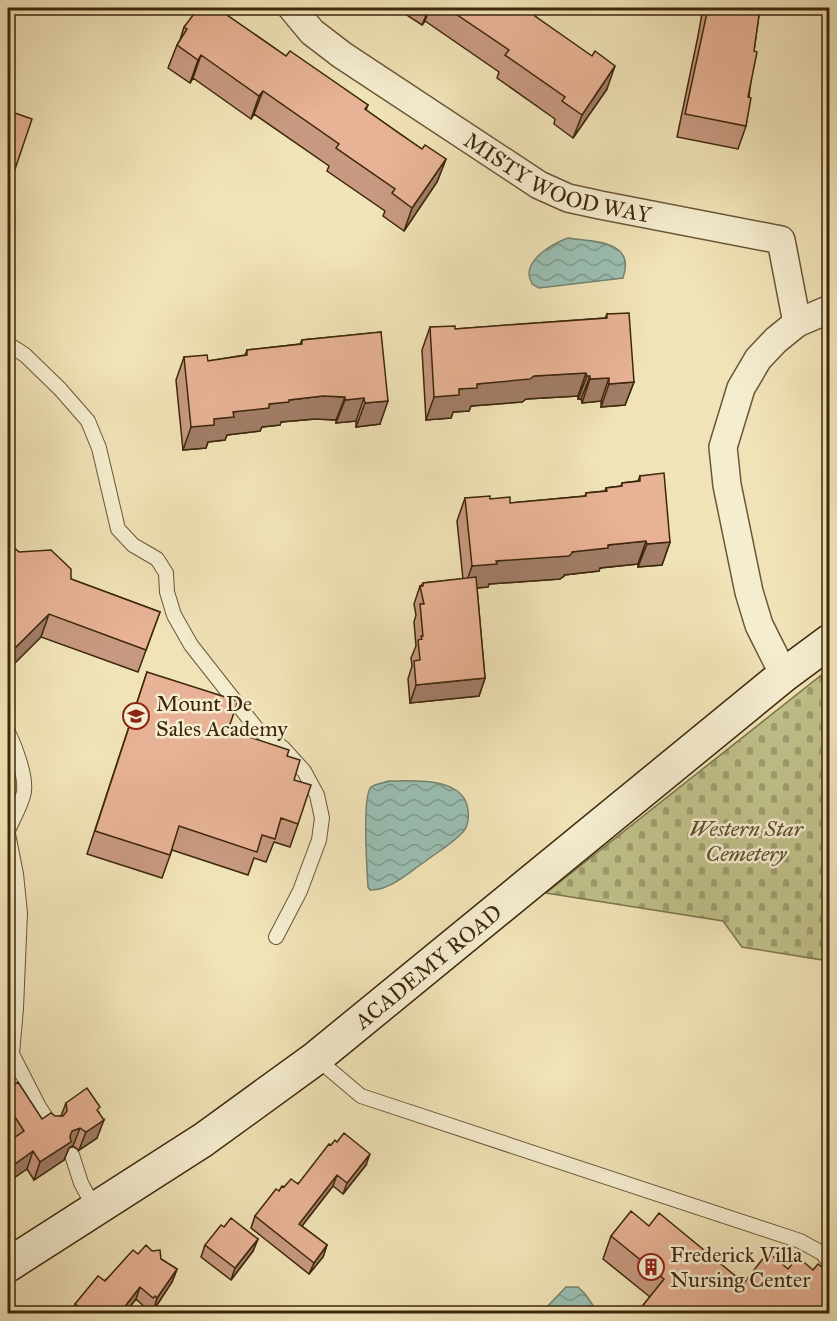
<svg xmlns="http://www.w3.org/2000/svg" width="837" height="1321" font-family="'IM FELL Great Primer',serif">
  <defs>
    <pattern id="cemetery-stones" width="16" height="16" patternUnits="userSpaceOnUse" patternTransform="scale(1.5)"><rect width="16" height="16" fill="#c0c18a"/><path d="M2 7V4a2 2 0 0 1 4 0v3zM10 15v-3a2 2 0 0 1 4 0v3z" fill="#9d9d6f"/></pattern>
    <pattern id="water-waves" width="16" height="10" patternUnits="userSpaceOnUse" patternTransform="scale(1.5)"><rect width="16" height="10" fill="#9abeb2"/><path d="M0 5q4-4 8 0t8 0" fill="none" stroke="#7f9a8f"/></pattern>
  </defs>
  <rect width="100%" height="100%" fill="#f0e3b7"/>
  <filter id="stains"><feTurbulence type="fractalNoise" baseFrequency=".00333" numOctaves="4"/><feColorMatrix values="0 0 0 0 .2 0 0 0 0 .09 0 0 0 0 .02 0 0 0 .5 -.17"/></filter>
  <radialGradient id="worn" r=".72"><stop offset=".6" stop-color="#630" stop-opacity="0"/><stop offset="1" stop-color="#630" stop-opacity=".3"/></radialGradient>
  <path fill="url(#cemetery-stones)" stroke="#7e744a" stroke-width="1.5" d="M 829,669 L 829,961 L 742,947 L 723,921 L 546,893 Z"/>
  <path fill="url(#water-waves)" stroke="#75826f" stroke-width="1.5" d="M 568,238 C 594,242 636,240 623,278 L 539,288 L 532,284 C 531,281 529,277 529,274 C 529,257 554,243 568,238 Z
    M 389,781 C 414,781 464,776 468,810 C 469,816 468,827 463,832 C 452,844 436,853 423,863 C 408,873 389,891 370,890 L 368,887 C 367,871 362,796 371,787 C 375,784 384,783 389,781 Z
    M 566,1287 L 578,1287 L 586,1295 L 598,1313 L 541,1313 Z"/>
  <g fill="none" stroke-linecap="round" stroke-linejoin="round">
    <defs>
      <path id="lane" d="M 8,344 L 25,355 L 60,389 L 88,421 L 99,448 L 118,529 L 133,545 L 157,559 L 166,573 L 167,592 L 174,615 L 191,645 L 257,729 L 283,748 L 304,771 L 317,795 L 322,818 L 319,840 L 300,891 L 276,937
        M 8,732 C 15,746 26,775 24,791 C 23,802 12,820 8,831
        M 8,834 L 16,874 L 20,913 L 16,1008 L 12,1054 L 39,1107 L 52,1126
        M 316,1058 L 361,1096 L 800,1241 L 822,1253 L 830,1263
        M 72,1155 L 81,1183 L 95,1209"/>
      <g id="street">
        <path id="s1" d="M 292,8 L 312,32 L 342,55 L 539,185 L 568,198 L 600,205 L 781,240 L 797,323"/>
        <path d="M 784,675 L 759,625 L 749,592 L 727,485 L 723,447 L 741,388 L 758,359 L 776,340 L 797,323 L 830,309"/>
      </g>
      <g id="secondary">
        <path id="s2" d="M 8,1265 L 203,1140 L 316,1058 L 784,675 L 830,641"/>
      </g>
    </defs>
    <use href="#lane" stroke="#6a5636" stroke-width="16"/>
    <use href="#street" stroke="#6a5636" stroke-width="30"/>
    <use href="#secondary" stroke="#3d270b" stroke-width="36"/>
    <use href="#lane" stroke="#f5edd0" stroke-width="14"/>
    <use href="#street" stroke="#f5edd0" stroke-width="27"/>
    <use href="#secondary" stroke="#f5edd0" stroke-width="33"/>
  </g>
  <path fill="#c79980" stroke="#3d270b" stroke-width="1.5" d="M 396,8 L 531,8 L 536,17 L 607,89 L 573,138 L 554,124 L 555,119 L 497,78 L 499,72 L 425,21 L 422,25 Z
    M 703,8 L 760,8 L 754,51 L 746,126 L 738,149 L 677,137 L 698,36 Z
    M 230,11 L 228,16 L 286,56 L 368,105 L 366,110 L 422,149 L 446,159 L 437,182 L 404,231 L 383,216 L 385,211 L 327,171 L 329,166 L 254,114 L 251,119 L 193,78 L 190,83 L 168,68 L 177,45 L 180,40 L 184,27 L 200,12 Z
    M 607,314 L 634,382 L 625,405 L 601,407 L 601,401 L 582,403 L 581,399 L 578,399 L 578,396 L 526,399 L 522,402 L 471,406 L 469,411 L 453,412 L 451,418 L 426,420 L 422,350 L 430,327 L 455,329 L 605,318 Z
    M 381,332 L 380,424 L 356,427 L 356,421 L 336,423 L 336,420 L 315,419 L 281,422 L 280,425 L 262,427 L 260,431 L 227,435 L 225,440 L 208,442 L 206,448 L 183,450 L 176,380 L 184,357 L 208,361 L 245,355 L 247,350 L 300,344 L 302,340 Z
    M 640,476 L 670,542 L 662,565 L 638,567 L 638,564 L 600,568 L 599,571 L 564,575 L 564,576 L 560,579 L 489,584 L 488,587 L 477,588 L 485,678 L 479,696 L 410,703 L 408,679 L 412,666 L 411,658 L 416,646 L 414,622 L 416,615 L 414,604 L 420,586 L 421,586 L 423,583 L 463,579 L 457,521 L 465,498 L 490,499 L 510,503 L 585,496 L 586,493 L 605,491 L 606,488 L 621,486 L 622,483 L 638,481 Z
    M 19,552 L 71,579 L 160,612 L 138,672 L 41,637 Z
    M 147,672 L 228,730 L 294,780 L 298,824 L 290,847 L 274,842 L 266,862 L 254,858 L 248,875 L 172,850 L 162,878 L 87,854 Z
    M 8,1089 L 42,1119 L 61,1116 L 66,1103 L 99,1112 L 97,1138 L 79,1150 L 73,1146 L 69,1148 L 64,1160 L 34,1180 L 27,1169 L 8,1134 Z
    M 366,1165 L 343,1194 L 333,1186 L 302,1226 L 327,1245 L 323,1257 L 309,1274 L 251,1228 L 255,1216 L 279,1191 L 284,1187 Z
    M 649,1226 L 744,1283 L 788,1269 L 813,1270 L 830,1314 L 636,1314 L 650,1297 L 603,1259 L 611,1236 Z
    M 258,1239 L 253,1251 L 231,1280 L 201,1257 L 205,1245 Z
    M 138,1254 L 161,1259 L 177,1269 L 172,1282 L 153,1311 L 150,1309 L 149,1311 L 136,1299 L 124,1314 L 72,1314 L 75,1304 Z"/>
  <path fill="#a27d68" stroke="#3d270b" stroke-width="1.5" d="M 429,8 L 430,8 L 425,21 L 422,25 Z
    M 201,55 L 193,78 L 190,83 L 198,60 Z
    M 615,66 L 607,89 L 573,138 L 582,115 Z
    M 263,91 L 254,114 L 251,119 L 259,96 Z
    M 446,159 L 437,182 L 404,231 L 412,208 Z
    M 586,373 L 578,396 L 526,399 L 522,402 L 471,406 L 469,411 L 453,412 L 451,418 L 426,420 L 434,397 L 477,384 L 534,376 Z
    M 587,376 L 590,376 L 581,399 L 578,399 Z
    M 609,378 L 601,401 L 582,403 L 590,379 Z
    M 634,382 L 625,405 L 601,407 L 609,384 Z
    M 323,396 L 345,397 L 336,420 L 315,419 L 281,422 L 280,425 L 262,427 L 260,431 L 227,435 L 225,440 L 208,442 L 206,448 L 183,450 L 191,427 L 233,412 L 289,400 Z
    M 364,398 L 356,421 L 336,423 L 345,400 Z
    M 388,401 L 380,424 L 356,427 L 365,403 Z
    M 646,541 L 638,564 L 600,568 L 599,571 L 564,575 L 564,576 L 560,579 L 489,584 L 488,587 L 464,589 L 472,566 L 496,561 L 572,552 L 608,545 Z
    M 670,542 L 662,565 L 638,567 L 647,544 Z
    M 49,614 L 41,637 L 8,670 L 8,655 Z
    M 485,678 L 479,696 L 410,703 L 416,685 Z
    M 104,1120 L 97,1138 L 79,1150 L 86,1132 Z
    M 80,1128 L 73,1146 L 69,1148 L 64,1160 L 34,1180 L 40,1162 L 72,1131 Z
    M 33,1151 L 27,1169 L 8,1182 L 8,1169 Z
    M 370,1154 L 366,1165 L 343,1194 L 347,1183 Z
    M 337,1175 L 333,1186 L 295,1235 L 299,1224 Z
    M 258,1239 L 253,1251 L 231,1280 L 235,1268 Z
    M 327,1245 L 323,1257 L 309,1274 L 314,1263 Z
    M 177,1269 L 172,1282 L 153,1311 L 157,1298 Z
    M 140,1287 L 136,1299 L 124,1314 L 119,1314 Z"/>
  <path fill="#e7b295" stroke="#3d270b" stroke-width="1.5" d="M 204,8 L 226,8 L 230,11 L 227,15 L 286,56 L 290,51 L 368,105 L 365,109 L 400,134 L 422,149 L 425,145 L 446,159 L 412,208 L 392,193 L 395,189 L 336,148 L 339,144 L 263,91 L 259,96 L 201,55 L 198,60 L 177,45 L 187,29 L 184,27 L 197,10 L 200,12 Z
    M 447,8 L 531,8 L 538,12 L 535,16 L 592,56 L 595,51 L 615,66 L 582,115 L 562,101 L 565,97 L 505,55 L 509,50 Z
    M 708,8 L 760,8 L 754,51 L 757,52 L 748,97 L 751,98 L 746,126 L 685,114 Z
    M 9,111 L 32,119 L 10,184 L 8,183 L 8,116 Z
    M 629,313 L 634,382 L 609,384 L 609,378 L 590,379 L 590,376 L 587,376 L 586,373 L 534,376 L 530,379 L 477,384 L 477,388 L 459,389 L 459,395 L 434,397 L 430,327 L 455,326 L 455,329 L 494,326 L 607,318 L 607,314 Z
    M 381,332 L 388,401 L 365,403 L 364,398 L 345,400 L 345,397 L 323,396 L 289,400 L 289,402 L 269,404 L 269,408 L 233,412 L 234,417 L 214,419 L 214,425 L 191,427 L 184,357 L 207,355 L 208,361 L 247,355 L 247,350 L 302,344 L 302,340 Z
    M 664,473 L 670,542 L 647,544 L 646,541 L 608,545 L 608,548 L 572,552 L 572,553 L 569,556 L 496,561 L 497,564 L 472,566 L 465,498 L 490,496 L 490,499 L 510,497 L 510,503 L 586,496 L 586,493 L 607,491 L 606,488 L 622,486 L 622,483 L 640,481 L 640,476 Z
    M 8,542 L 19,552 L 51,550 L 71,569 L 71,579 L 160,612 L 146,650 L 49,614 L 8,655 Z
    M 476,577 L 485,678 L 416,685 L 414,661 L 420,660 L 418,640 L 422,639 L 421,636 L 423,636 L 420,604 L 424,604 L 420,586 L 423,586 L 423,583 Z
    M 147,672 L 238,701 L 228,730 L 289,750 L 287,756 L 300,760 L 294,780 L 311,785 L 298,824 L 281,818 L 275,839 L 262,835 L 257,852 L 179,826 L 170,855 L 95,831 Z
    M 18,1082 L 42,1119 L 51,1113 L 55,1116 L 63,1116 L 67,1111 L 66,1103 L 87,1088 L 100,1107 L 97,1110 L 104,1120 L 86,1132 L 80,1128 L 72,1131 L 70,1136 L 71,1142 L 40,1162 L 33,1151 L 8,1169 L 8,1142 L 24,1131 L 8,1106 L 8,1089 Z
    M 344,1133 L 370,1154 L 347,1183 L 337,1175 L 299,1224 L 327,1245 L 314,1263 L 255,1216 L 276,1189 L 279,1191 L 282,1186 L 284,1187 L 291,1179 L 298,1184 L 329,1144 L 331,1145 L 335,1140 L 337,1142 Z
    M 631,1211 L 649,1226 L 659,1213 L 744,1283 L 768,1252 L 788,1269 L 798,1257 L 813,1270 L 818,1264 L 830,1273 L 830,1314 L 709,1314 L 701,1307 L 696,1314 L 636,1314 L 664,1279 L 611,1236 Z
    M 231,1218 L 258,1239 L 235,1268 L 205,1245 L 221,1225 L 224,1227 Z
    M 146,1245 L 152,1251 L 160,1250 L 161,1259 L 177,1269 L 157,1298 L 155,1296 L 153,1298 L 140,1287 L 119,1314 L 88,1314 L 75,1304 L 98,1276 L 105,1281 L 133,1250 L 138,1254 Z"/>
  <defs>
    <symbol id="school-ring" viewBox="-11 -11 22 22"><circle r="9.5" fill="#f5edd0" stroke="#8f2418" stroke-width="1.5"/><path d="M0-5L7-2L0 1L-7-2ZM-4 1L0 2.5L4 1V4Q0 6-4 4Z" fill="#8f2418"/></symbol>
    <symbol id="building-ring" viewBox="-11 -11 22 22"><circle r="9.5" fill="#f5edd0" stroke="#8f2418" stroke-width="1.5"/><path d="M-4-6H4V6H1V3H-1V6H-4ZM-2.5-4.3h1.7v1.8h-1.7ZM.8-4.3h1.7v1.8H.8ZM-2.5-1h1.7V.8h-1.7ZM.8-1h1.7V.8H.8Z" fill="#8f2418"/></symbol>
  </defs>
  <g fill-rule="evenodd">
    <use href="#school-ring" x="121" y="701" width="30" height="30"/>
    <use href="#building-ring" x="636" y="1252" width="30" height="30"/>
  </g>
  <g text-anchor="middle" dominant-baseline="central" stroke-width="5" stroke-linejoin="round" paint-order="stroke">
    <g font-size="22" fill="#3d270b" stroke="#f5edd0">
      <text stroke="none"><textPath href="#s1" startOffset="320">MISTY WOOD WAY</textPath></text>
      <text stroke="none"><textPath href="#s2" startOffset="516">ACADEMY ROAD</textPath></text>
    </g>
    <g font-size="22" fill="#3d270b" stroke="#f5edd0" text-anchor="start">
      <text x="156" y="703">Mount De<tspan x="156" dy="25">Sales Academy</tspan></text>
      <text x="670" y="1254">Frederick Villa<tspan x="670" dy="25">Nursing Center</tspan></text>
    </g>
    <g font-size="22" font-style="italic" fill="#5e4e2b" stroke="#f5edd0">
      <text x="746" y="828">Western Star<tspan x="746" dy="25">Cemetery</tspan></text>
    </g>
  </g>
  <rect width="837" height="1321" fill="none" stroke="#f0e3b7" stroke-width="30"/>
  <rect x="9" y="9" width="819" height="1303" fill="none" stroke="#3d270b" stroke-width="3"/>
  <rect x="15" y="15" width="807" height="1291" fill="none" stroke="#3d270b" stroke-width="1.5"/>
  <rect width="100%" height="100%" filter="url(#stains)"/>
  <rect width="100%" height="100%" fill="url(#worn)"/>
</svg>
